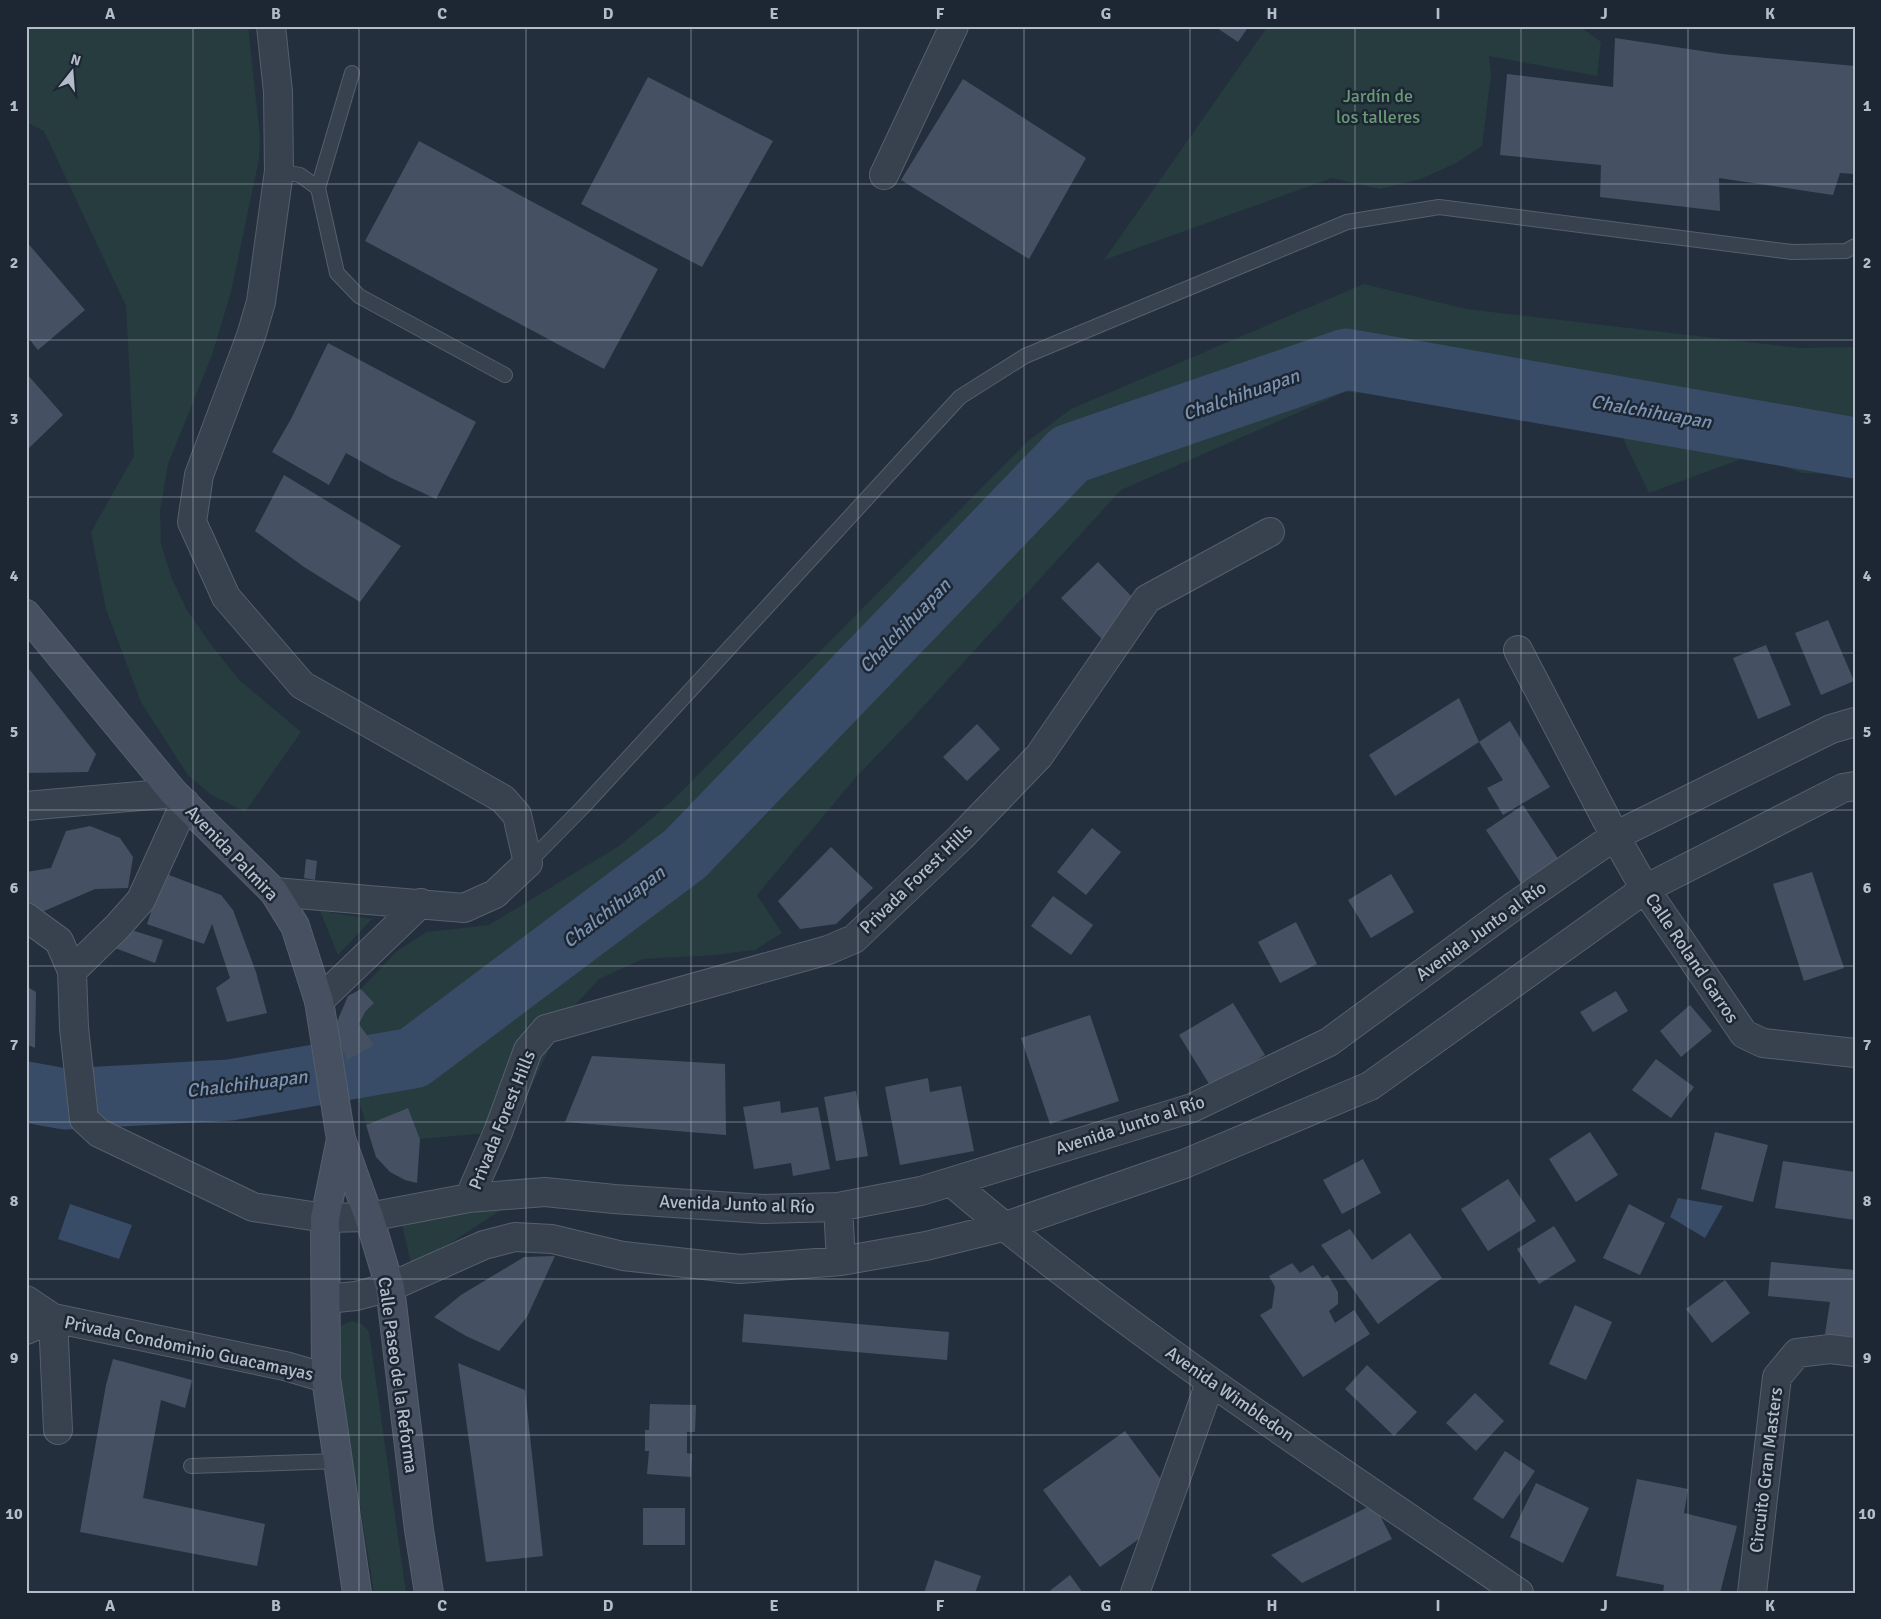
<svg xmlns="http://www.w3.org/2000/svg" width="1881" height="1619" font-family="Signika,sans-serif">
  <rect width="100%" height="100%" fill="#242f3e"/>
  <path fill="#263c3f" d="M 26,26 L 248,26 L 260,137 L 259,159 L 231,292 L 212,355 L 168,464 L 160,511 L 161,544 L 172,579 L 187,610 L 209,642 L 239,680 L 301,732 L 245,812 L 210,794 L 187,774 L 141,702 L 106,609 L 91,532 L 134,456 L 126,306 L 44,131 L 26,122 Z
    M 1268,26 L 1579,26 L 1601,42 L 1597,76 L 1489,56 L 1491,74 L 1482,146 L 1456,163 L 1421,179 L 1380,189 L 1332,178 L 1104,260 Z
    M 1364,284 L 1466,309 L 1799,348 L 1855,347 L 1855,475 L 1802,473 L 1752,455 L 1649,493 L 1618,428 L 1525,404 L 1345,392 L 1121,490 L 909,722 L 856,777 L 757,895 L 782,933 L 755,950 L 715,955 L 643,959 L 599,979 L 565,1016 L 510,1131 L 420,1139 L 408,1108 L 366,1125 L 347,1060 L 374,1045 L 359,1024 L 365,1012 L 374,1003 L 361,989 L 397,951 L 427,932 L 489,925 L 619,846 L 672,801 L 1028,441 L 1071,409 Z
    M 320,911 L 372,919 L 338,955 Z
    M 501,1210 L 412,1268 L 400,1216 L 439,1216 Z
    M 351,1321 L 362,1324 L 369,1332 L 406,1593 L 374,1593 L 333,1339 L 340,1326 Z"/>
  <path fill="#394c67" d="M 1678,1198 L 1723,1206 L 1705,1238 L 1670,1217 Z
    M 70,1204 L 132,1225 L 119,1259 L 58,1239 Z"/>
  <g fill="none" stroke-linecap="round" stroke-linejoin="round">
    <path stroke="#394c67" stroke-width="61" d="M 26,1092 L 65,1099 L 230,1090 L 413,1058 L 685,854 L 1070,454 L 1346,359 L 1855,448"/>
  </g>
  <path fill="#455162" d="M 1214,26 L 1249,26 L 1238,42 Z
    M 1615,38 L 1722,54 L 1855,66 L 1855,174 L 1840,173 L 1833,195 L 1719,178 L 1720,211 L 1600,197 L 1601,165 L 1500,155 L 1507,74 L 1613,87 Z
    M 648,77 L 773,141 L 702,267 L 581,204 Z
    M 963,79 L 1086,158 L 1029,259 L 901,180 Z
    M 419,141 L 658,269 L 604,369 L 365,241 Z
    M 26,241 L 85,310 L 38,350 L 26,335 Z
    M 328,343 L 476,422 L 436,499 L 391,478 L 346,453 L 329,485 L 272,452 L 291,419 Z
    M 26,373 L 63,415 L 26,451 Z
    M 284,475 L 401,546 L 360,602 L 304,567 L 255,531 Z
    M 1098,562 L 1138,603 L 1102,639 L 1061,598 Z
    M 1828,620 L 1854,681 L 1821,695 L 1795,633 Z
    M 1766,645 L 1791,705 L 1758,719 L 1733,658 Z
    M 26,665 L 96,754 L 88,772 L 26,773 Z
    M 1459,698 L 1479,742 L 1395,796 L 1369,755 Z
    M 1510,721 L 1550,787 L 1503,815 L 1487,788 L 1503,780 L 1479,742 Z
    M 977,724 L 1000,749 L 967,781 L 943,757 Z
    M 1523,805 L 1561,863 L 1524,888 L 1486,830 Z
    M 90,826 L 120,838 L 133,857 L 128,888 L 95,889 L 42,912 L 26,900 L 26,872 L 51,868 L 66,831 Z
    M 1092,828 L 1121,852 L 1086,895 L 1057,872 Z
    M 831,847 L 873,888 L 836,924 L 800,929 L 778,901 Z
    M 306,859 L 317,861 L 315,880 L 304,878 Z
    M 1812,872 L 1844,968 L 1804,981 L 1773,884 Z
    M 164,873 L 221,895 L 233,910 L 256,972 L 267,1013 L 227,1022 L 216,988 L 230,978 L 212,924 L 204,944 L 147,924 Z
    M 1391,874 L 1414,912 L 1371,938 L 1348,900 Z
    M 1053,896 L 1093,925 L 1071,955 L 1031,926 Z
    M 1296,922 L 1317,964 L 1280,983 L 1258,942 Z
    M 125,928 L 163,940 L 155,963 L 115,948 Z
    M 26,986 L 36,992 L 35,1048 L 26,1044 Z
    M 361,989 L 374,1003 L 365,1012 L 359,1024 L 374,1045 L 347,1060 L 339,1038 L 336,1024 L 348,996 Z
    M 1616,991 L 1628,1011 L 1593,1032 L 1580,1012 Z
    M 1233,1003 L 1265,1055 L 1211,1087 L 1179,1035 Z
    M 1690,1005 L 1712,1031 L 1681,1057 L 1660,1031 Z
    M 1090,1015 L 1119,1101 L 1050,1124 L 1021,1038 Z
    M 592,1056 L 725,1064 L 726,1135 L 565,1122 Z
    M 1656,1059 L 1694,1087 L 1671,1118 L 1632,1090 Z
    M 928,1078 L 930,1092 L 961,1086 L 974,1151 L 900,1165 L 885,1087 Z
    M 856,1091 L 868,1156 L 836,1161 L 824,1097 Z
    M 780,1101 L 781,1113 L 818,1107 L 830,1169 L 793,1176 L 791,1163 L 754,1169 L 743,1107 Z
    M 408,1108 L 420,1139 L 417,1183 L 405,1180 L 390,1172 L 376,1157 L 366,1125 Z
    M 1590,1132 L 1618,1175 L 1576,1202 L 1549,1159 Z
    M 1715,1132 L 1768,1145 L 1753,1202 L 1701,1189 Z
    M 1363,1159 L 1381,1193 L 1342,1214 L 1323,1180 Z
    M 1783,1161 L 1855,1172 L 1855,1220 L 1775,1208 Z
    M 1508,1179 L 1536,1221 L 1488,1251 L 1461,1209 Z
    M 1629,1204 L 1665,1223 L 1640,1275 L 1603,1258 Z
    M 1554,1226 L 1576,1261 L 1539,1284 L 1517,1249 Z
    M 1350,1229 L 1372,1260 L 1410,1233 L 1442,1278 L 1378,1324 L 1321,1245 Z
    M 555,1256 L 527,1317 L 499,1351 L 466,1336 L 434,1317 L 461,1295 L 524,1257 Z
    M 1771,1262 L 1855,1270 L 1855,1337 L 1825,1334 L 1830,1302 L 1768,1296 Z
    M 1292,1263 L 1300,1273 L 1313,1265 L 1322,1278 L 1328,1275 L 1338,1292 L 1338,1304 L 1329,1311 L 1335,1323 L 1354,1310 L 1370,1334 L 1303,1377 L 1260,1315 L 1272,1308 L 1275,1287 L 1269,1276 Z
    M 1725,1280 L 1750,1313 L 1712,1343 L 1686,1309 Z
    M 1575,1305 L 1612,1322 L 1586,1380 L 1549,1364 Z
    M 744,1314 L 949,1332 L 947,1360 L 742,1342 Z
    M 113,1359 L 192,1380 L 185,1408 L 161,1400 L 143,1498 L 265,1524 L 257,1566 L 80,1532 L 106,1385 Z
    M 458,1363 L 525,1390 L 543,1556 L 486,1562 Z
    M 1367,1365 L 1417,1412 L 1394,1436 L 1345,1389 Z
    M 1475,1393 L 1504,1421 L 1476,1451 L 1446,1423 Z
    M 650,1404 L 696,1405 L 695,1432 L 687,1432 L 687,1453 L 692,1454 L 691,1477 L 647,1474 L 649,1451 L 645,1451 L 645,1430 L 649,1430 Z
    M 1125,1431 L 1182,1508 L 1100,1567 L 1043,1490 Z
    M 1505,1451 L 1535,1471 L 1503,1519 L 1473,1499 Z
    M 1637,1479 L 1688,1489 L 1684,1513 L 1737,1526 L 1720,1593 L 1663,1593 L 1664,1585 L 1616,1576 Z
    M 1536,1483 L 1589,1508 L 1563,1563 L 1510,1537 Z
    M 1374,1504 L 1392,1539 L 1302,1583 L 1271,1555 Z
    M 643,1508 L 685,1508 L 685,1545 L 643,1545 Z
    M 935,1560 L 981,1576 L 975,1593 L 924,1593 Z
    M 1070,1575 L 1083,1593 L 1047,1593 Z"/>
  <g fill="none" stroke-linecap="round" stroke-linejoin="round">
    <defs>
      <path id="service" d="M 279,171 L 300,175 L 318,188 L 352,73
        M 318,188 L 337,273 L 359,296 L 505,375
        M 528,863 L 584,806 L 960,397 L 1025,356 L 1347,222 L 1439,207 L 1792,252 L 1846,251 L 1855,246
        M 191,1466 L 339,1461"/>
      <path id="minor" d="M 271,26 L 278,92 L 279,171 L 261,302 L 251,336 L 199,475 L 192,522 L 226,597 L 302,685 L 503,799 L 517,815 L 528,863 L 495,894 L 464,908 L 274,892
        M 884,175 L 954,26
        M 1518,650 L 1615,836 L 1645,889 L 1744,1034 L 1763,1043 L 1855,1053
        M 26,917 L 59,941 L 72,971 L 74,1028 L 84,1119 L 99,1133 L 253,1207 L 325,1218 L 369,1217 L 469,1198 L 545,1192 L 614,1199 L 763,1209 L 838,1207 L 921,1191 L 1192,1108 L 1329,1042 L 1514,906 L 1615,836 L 1831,729 L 1855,722
        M 72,971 L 118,926 L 141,900 L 185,803
        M 319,1001 L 421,903
        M 951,1182 C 1129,1333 1326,1461 1519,1593
        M 469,1198 L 498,1132 L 528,1050 L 546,1029 L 828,950 L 854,939 L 961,837 L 1039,756 L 1147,599 L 1270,532
        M 838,1207 L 841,1261
        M 326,1299 L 356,1296 L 390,1287 L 484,1245 L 515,1237 L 552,1239 L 623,1256 L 740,1269 L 841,1261 L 926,1246 L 1003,1227 L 1184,1164 L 1370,1086 L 1645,889 L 1843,788 L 1855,786
        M 26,1300 L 53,1318 L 285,1366 L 326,1378
        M 26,1330 L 53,1318 L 58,1430
        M 1135,1593 L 1210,1383
        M 1752,1593 L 1777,1377 L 1797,1353 L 1830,1349 L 1855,1352"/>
      <path id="tertiary" d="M 26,806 L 174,793"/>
      <path id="secondary" d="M 26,614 L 174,793 L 274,892 L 295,926 L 319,1001 L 341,1139 L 369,1217 L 390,1287 L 419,1530 L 429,1593
        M 341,1139 L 325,1218 L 326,1378 L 357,1593"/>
    </defs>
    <use href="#service" stroke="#565f6c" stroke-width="16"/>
    <use href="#minor" stroke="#565f6c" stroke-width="30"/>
    <use href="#tertiary" stroke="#565f6c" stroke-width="30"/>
    <use href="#secondary" stroke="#565f6c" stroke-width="30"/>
    <use href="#service" stroke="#38414e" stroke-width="14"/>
    <use href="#minor" stroke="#38414e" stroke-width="28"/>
    <use href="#tertiary" stroke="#38414e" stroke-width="28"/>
    <use href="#secondary" stroke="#465061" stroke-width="28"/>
  </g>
  <path fill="none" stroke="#b4bcc9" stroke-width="1" stroke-opacity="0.55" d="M 193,26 L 193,1593M 359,26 L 359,1593M 526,26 L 526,1593M 691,26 L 691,1593M 858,26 L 858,1593M 1024,26 L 1024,1593M 1190,26 L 1190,1593M 1355,26 L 1355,1593M 1521,26 L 1521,1593M 1688,26 L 1688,1593M 26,184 L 1855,184M 26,340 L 1855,340M 26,497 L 1855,497M 26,653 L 1855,653M 26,810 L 1855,810M 26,966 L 1855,966M 26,1122 L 1855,1122M 26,1279 L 1855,1279M 26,1435 L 1855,1435"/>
  <g text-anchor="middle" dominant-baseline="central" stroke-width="5" stroke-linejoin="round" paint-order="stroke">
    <g font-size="18" fill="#6b9a76" stroke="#1d2633">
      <text x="1378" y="96">Jardín de<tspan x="1378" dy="21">los talleres</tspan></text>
    </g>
    <g font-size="18" fill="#b4bcc9" stroke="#1d2633">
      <text transform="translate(232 853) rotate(46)">Avenida Palmira</text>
      <text transform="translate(916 879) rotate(-44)">Privada Forest Hills</text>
      <text transform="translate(1481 931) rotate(-36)">Avenida Junto al Río</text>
      <text transform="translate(1692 958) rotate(56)">Calle Roland Garros</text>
      <text transform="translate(502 1120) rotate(-68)">Privada Forest Hills</text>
      <text transform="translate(1130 1125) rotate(-18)">Avenida Junto al Río</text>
      <text transform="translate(737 1204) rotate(2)">Avenida Junto al Río</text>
      <text transform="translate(189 1348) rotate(12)">Privada Condominio Guacamayas</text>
      <text transform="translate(398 1375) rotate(82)">Calle Paseo de la Reforma</text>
      <text transform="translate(1230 1394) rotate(35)">Avenida Wimbledon</text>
      <text transform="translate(1766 1470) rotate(-83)">Circuito Gran Masters</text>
    </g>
    <g font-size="19" font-style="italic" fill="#7c92b1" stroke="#1d2633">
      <text transform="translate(1241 395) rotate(-19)">Chalchihuapan</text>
      <text transform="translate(1651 412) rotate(10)">Chalchihuapan</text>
      <text transform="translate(905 626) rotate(-46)">Chalchihuapan</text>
      <text transform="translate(614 907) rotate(-37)">Chalchihuapan</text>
      <text transform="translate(247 1084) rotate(-7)">Chalchihuapan</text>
    </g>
  </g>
  <rect width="1881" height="1619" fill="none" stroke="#1d2633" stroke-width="55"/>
  <g transform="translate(72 72) rotate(17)" stroke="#1d2633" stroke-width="4" paint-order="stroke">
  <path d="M0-4L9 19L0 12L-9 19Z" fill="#b4bcc9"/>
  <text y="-8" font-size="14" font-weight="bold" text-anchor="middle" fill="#b4bcc9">N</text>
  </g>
  <rect x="28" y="28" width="1826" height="1564" fill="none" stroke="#b4bcc9" stroke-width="2"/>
  <g font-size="16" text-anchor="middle" font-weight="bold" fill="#b4bcc9">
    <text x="110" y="19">A</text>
    <text x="276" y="19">B</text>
    <text x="442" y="19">C</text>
    <text x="608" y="19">D</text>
    <text x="774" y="19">E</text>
    <text x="940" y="19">F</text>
    <text x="1106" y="19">G</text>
    <text x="1272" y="19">H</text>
    <text x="1438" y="19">I</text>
    <text x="1604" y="19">J</text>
    <text x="1770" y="19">K</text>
    <text x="14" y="111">1</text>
    <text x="1867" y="111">1</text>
    <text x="14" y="268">2</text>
    <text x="1867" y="268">2</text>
    <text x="14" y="424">3</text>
    <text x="1867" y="424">3</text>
    <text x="14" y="581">4</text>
    <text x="1867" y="581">4</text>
    <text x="14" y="737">5</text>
    <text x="1867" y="737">5</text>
    <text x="14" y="893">6</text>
    <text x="1867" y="893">6</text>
    <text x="14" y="1050">7</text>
    <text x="1867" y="1050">7</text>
    <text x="14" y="1206">8</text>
    <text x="1867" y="1206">8</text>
    <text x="14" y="1363">9</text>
    <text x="1867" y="1363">9</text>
    <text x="14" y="1519">10</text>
    <text x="1867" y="1519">10</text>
    <text x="110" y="1611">A</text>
    <text x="276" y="1611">B</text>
    <text x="442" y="1611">C</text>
    <text x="608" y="1611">D</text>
    <text x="774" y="1611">E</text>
    <text x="940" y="1611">F</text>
    <text x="1106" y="1611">G</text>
    <text x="1272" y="1611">H</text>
    <text x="1438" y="1611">I</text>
    <text x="1604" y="1611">J</text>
    <text x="1770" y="1611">K</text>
  </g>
</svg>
